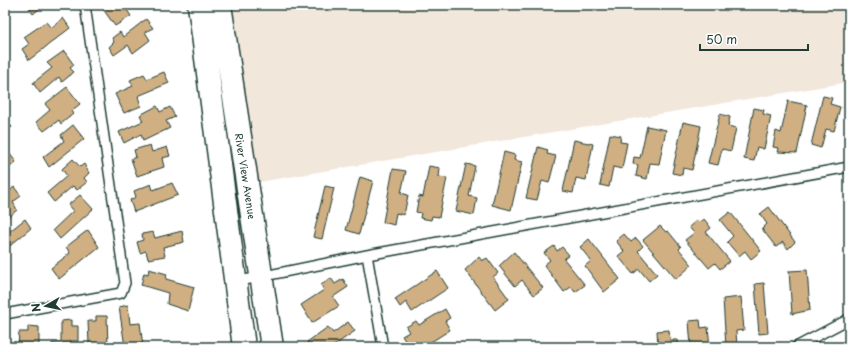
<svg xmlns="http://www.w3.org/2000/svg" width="854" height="352" font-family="'Playpen Sans',sans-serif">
  <rect width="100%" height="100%" fill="#fff"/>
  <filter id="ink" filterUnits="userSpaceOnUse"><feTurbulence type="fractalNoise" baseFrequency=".025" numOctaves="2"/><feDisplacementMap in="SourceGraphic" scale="8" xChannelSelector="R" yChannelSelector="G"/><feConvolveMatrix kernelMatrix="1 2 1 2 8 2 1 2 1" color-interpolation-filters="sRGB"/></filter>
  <g filter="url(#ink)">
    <path fill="#f1e7da" d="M 220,5 L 849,5 L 849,82 L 247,184 Z"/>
    <path fill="#d0af83" stroke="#1f3d34" d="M 27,5 L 44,5 L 33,14 Z
      M 109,5 L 134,5 L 127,10 L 131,16 L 115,26 L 103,9 Z
      M 63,18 L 70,28 L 29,60 L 22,49 L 29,44 L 24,37 L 46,22 L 51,28 Z
      M 146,19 L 153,28 L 145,32 L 150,40 L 133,53 L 128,45 L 114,55 L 109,47 L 114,42 L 112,38 L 120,32 L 123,37 Z
      M 64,51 L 74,65 L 70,68 L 74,72 L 62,82 L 59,77 L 40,93 L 33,83 L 52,68 L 47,63 Z
      M 164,72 L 169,83 L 138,96 L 141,106 L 124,113 L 115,94 L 133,86 L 130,80 L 144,74 L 147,79 Z
      M 67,87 L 80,104 L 71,111 L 73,114 L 61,124 L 59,120 L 44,131 L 36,122 L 50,110 L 45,104 Z
      M 823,96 L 832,98 L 830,104 L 840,107 L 834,131 L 826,129 L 821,148 L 811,145 Z
      M 788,101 L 807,105 L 797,153 L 778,152 L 779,148 L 773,147 L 776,131 L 781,133 Z
      M 157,106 L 160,112 L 170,107 L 175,117 L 166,121 L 170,128 L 143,141 L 141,134 L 124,143 L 119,132 L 143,121 L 140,115 Z
      M 754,108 L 764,110 L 763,114 L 771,116 L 764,149 L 757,147 L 754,161 L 744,159 Z
      M 720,114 L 730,117 L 728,126 L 736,128 L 731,151 L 722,149 L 718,165 L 708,163 Z
      M 5,119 L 12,127 L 5,132 Z
      M 683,122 L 701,126 L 692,170 L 683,168 L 682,175 L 672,173 Z
      M 73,125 L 84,139 L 49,167 L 43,157 L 64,141 L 61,135 Z
      M 647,126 L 666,130 L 659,164 L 650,163 L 647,179 L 636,176 L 638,165 L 633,164 L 634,157 L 640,158 Z
      M 610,134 L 621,136 L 620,142 L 627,143 L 622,169 L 613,167 L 609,187 L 600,185 Z
      M 574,140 L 593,144 L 586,180 L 576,178 L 573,193 L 563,191 Z
      M 150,145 L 152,152 L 167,147 L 170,156 L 162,158 L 164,167 L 137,176 L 131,159 L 136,157 L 134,150 Z
      M 538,147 L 548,150 L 547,154 L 556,156 L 549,183 L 542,181 L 537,200 L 526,198 Z
      M 504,152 L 515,155 L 514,160 L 522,162 L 511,210 L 492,205 Z
      M 9,153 L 16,162 L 5,171 L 5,157 Z
      M 73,159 L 80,167 L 84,164 L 89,173 L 84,178 L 87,182 L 77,190 L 73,186 L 54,202 L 47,193 L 67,176 L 62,169 Z
      M 466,164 L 475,166 L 469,196 L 477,198 L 474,215 L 456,211 Z
      M 429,166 L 440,168 L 439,177 L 447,178 L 439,217 L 432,216 L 431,220 L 420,218 L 421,213 L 416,212 L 419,196 L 423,197 Z
      M 393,169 L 406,171 L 401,193 L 408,195 L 404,215 L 396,213 L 394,225 L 383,222 Z
      M 360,177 L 373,181 L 359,234 L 346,230 Z
      M 172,183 L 178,195 L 134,212 L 130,200 L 136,197 L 134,191 L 151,184 L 153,190 Z
      M 325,186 L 334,188 L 322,239 L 313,237 Z
      M 14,187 L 21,196 L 13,202 L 17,210 L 5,220 L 5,195 Z
      M 80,195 L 93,209 L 60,239 L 53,230 L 73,211 L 68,205 Z
      M 769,207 L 795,242 L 788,249 L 783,242 L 776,247 L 762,229 L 767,224 L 760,214 Z
      M 730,212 L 761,251 L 751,259 L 745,251 L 739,256 L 727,242 L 733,236 L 720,220 Z
      M 25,219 L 31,228 L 5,250 L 5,235 Z
      M 704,219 L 711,228 L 706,232 L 730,261 L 720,269 L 715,263 L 709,268 L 685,240 L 694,233 L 689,227 L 697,220 L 699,222 Z
      M 660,226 L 666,232 L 668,231 L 681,247 L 679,249 L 692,265 L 676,279 L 643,240 Z
      M 88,230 L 99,247 L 59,279 L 51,268 L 70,253 L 66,247 Z
      M 182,231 L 184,242 L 163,247 L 165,256 L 148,259 L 146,251 L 140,253 L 137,242 L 143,240 L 142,234 L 153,232 L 155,238 Z
      M 624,234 L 631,242 L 636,238 L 643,246 L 638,251 L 657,274 L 649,281 L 639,269 L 633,274 L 618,256 L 624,251 L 616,241 Z
      M 589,239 L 620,279 L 604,292 L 585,266 L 591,261 L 580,247 Z
      M 554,246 L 557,251 L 562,247 L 569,255 L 564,259 L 585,285 L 575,292 L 571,287 L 564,292 L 544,265 L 550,260 L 544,253 Z
      M 514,252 L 543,288 L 534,295 L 522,280 L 515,286 L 499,266 Z
      M 479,257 L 482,261 L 487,258 L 498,273 L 493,277 L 509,299 L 495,310 L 465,270 Z
      M 149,269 L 167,274 L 166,279 L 194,287 L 188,311 L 167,304 L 168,293 L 141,285 L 144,273 L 148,274 Z
      M 807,270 L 810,310 L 792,314 L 789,271 Z
      M 437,271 L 448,288 L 412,312 L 406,302 L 400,307 L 395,299 Z
      M 331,278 L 335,284 L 343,279 L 348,287 L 333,297 L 339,306 L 312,323 L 301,305 L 324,290 L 321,285 Z
      M 764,283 L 768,333 L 759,334 L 755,284 Z
      M 741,297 L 744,330 L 736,331 L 737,347 L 726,347 L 723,299 Z
      M 128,305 L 130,324 L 140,323 L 143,347 L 125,347 L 119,307 Z
      M 445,309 L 450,318 L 445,321 L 450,330 L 423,347 L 416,347 L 413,342 L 408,345 L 402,336 L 409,332 L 406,327 L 416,321 L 419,325 Z
      M 96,316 L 107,316 L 108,347 L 97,347 L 96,343 L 89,344 L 88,321 L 96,321 Z
      M 71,320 L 71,326 L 78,326 L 78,341 L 71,341 L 71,347 L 52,347 L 52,343 L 61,343 L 61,321 Z
      M 700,320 L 701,328 L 708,327 L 710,347 L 691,347 L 689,321 Z
      M 348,322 L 355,331 L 332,347 L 310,347 L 307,342 L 328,327 L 333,333 Z
      M 28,326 L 39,327 L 39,347 L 18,347 L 19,332 L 28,332 Z
      M 669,330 L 670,340 L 678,340 L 679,347 L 658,347 L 657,331 Z"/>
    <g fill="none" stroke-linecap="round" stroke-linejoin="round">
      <defs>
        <path id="lane" d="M 367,255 L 383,347
          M 235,282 L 367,255 L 849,167
          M 5,314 L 121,293 L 125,283 L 85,5
          M 796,347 L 849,319"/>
        <path id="secondary" d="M 199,5 L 244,347
          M 220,5 L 272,347"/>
      </defs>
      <use href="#lane" stroke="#1f3d34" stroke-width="12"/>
      <use href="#secondary" stroke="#1f3d34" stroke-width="25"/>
      <use href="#lane" stroke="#fff" stroke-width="9"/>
      <use href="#secondary" stroke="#fff" stroke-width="22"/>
    </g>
  </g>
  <g text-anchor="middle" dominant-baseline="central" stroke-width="3" stroke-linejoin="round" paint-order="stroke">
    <g font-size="10" fill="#1f3d34" stroke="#fff">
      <text transform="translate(246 176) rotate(81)">River View Avenue</text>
    </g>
  </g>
  <rect width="854" height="352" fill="none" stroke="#fff" stroke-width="20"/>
  <rect x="10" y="10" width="834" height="332" fill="none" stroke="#1f3d34" stroke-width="1.5" filter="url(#ink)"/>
  <g transform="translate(46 306) rotate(261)" stroke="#ffffff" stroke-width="3" paint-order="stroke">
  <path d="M0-3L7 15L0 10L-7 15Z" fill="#1f3d34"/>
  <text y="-6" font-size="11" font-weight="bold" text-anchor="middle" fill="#1f3d34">N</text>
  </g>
  <path d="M700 44v6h108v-6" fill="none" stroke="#1f3d34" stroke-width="2"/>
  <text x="706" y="44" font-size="12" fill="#1f3d34" stroke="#ffffff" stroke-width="3" paint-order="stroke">50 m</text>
</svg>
